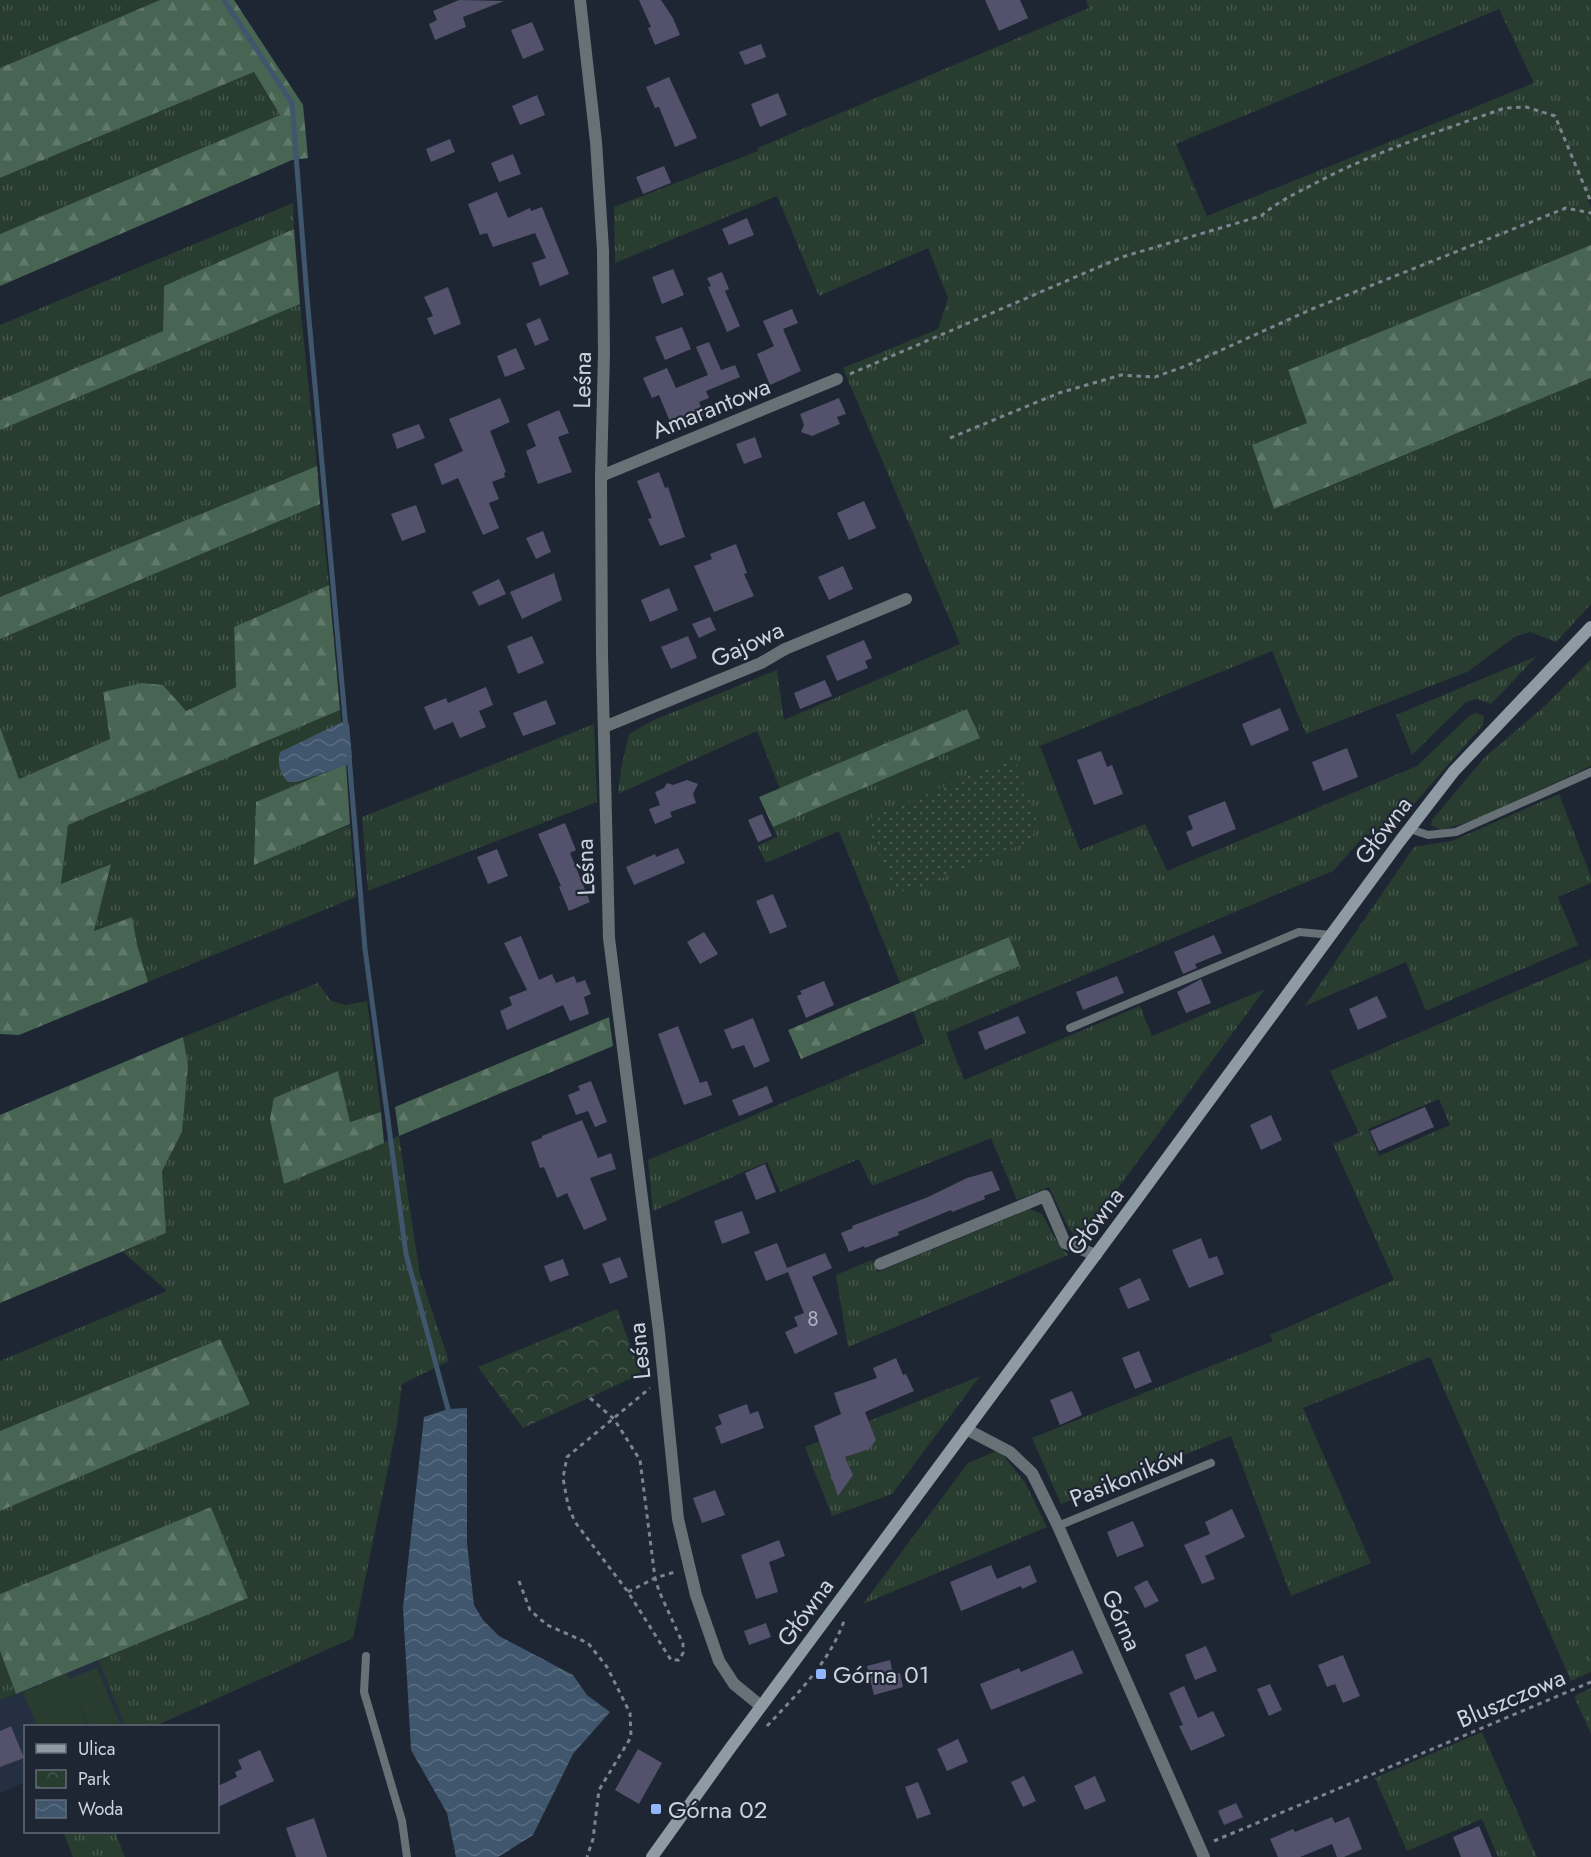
<svg xmlns="http://www.w3.org/2000/svg" width="1591" height="1857" font-family="Jost,sans-serif">
  <defs>
    <pattern id="grass-tufts" width="24" height="20" patternUnits="userSpaceOnUse" patternTransform="scale(1.5)"><rect width="24" height="20" fill="#283c2f"/><path d="M3 7l-1-3M5 7V3M7 7l1-3M15 17l-1-3M17 17v-4M19 17l1-3" fill="none" stroke="#46574d"/></pattern>
    <pattern id="forest-firs" width="22" height="20" patternUnits="userSpaceOnUse" patternTransform="scale(1.5)"><rect width="22" height="20" fill="#486452"/><path d="M5 1l3.5 6h-7zM16 11l3.5 6h-7z" fill="#61796a"/></pattern>
    <pattern id="park-crowns" width="20" height="18" patternUnits="userSpaceOnUse" patternTransform="scale(1.5)"><rect width="20" height="18" fill="#283c2f"/><path d="M2 6a3 3 0 1 1 6 0M12 15a3 3 0 1 1 6 0" fill="none" stroke="#46574d"/></pattern>
    <pattern id="garden-dots" width="8" height="8" patternUnits="userSpaceOnUse" patternTransform="scale(1.5)"><rect width="8" height="8" fill="#283c2f"/><path d="M2 2h.1M6 6h.1" fill="none" stroke="#46574d" stroke-width="1.8" stroke-linecap="round"/></pattern>
    <pattern id="water-waves" width="16" height="10" patternUnits="userSpaceOnUse" patternTransform="scale(1.5)"><rect width="16" height="10" fill="#40566c"/><path d="M0 5q4-4 8 0t8 0" fill="none" stroke="#5a6d81"/></pattern>
  </defs>
  <rect width="100%" height="100%" fill="#1e2634"/>
  <path fill="#242f42" d="M 98,1660 L 125,1726 L 26,1726 L 25,1782 L 0,1793 L 0,1700 Z"/>
  <path fill="url(#grass-tufts)" fill-rule="evenodd" d="M 0,0 L 160,0 L 0,68 Z
    M 1086,0 L 1591,0 L 1591,197 L 1587,195 L 1591,208 L 1591,245 L 1288,370 L 1307,423 L 1252,445 L 1275,509 L 1591,378 L 1591,604 L 1556,642 L 1530,632 L 1516,636 L 1467,672 L 1306,734 L 1272,651 L 1040,746 L 1080,850 L 1145,824 L 1167,871 L 1417,766 L 1469,716 L 1477,713 L 1484,716 L 1483,725 L 1399,821 L 1385,840 L 1366,834 L 1333,871 L 946,1033 L 964,1080 L 1140,1006 L 1152,1036 L 1265,989 L 1079,1241 L 1069,1229 L 1049,1187 L 1017,1200 L 991,1138 L 872,1186 L 859,1159 L 780,1192 L 767,1162 L 653,1211 L 648,1160 L 925,1043 L 913,1011 L 1020,966 L 1009,937 L 900,983 L 839,831 L 766,863 L 758,846 L 777,837 L 773,827 L 980,738 L 967,709 L 780,789 L 757,731 L 618,794 L 621,769 L 629,734 L 654,720 L 777,670 L 784,720 L 960,644 L 843,368 L 938,329 L 948,298 L 928,248 L 819,296 L 777,196 L 615,263 L 614,207 L 758,151 L 757,148 L 1089,8 ZM 1499,9 L 1534,83 L 1207,216 L 1176,144 Z
    M 254,72 L 280,115 L 0,234 L 0,178 Z
    M 293,203 L 294,229 L 164,286 L 163,331 L 0,400 L 0,325 Z
    M 300,304 L 317,466 L 0,597 L 0,430 Z
    M 320,504 L 329,585 L 234,627 L 236,687 L 185,711 L 103,692 L 110,739 L 19,779 L 0,727 L 0,639 Z
    M 1537,656 L 1491,704 L 1477,699 L 1466,702 L 1412,755 L 1396,715 Z
    M 1591,659 L 1591,766 L 1475,820 L 1441,830 L 1431,825 L 1432,820 L 1485,757 L 1546,705 Z
    M 340,710 L 346,764 L 254,864 L 350,825 L 356,897 L 148,982 L 137,944 L 132,917 L 94,932 L 110,864 L 61,884 L 68,824 Z
    M 594,724 L 597,802 L 368,891 L 362,817 Z
    M 1559,794 L 1591,877 L 1591,883 L 1558,897 L 1578,945 L 1426,1011 L 1406,962 L 1305,1006 L 1414,847 L 1452,841 Z
    M 1591,959 L 1591,1672 L 1571,1681 L 1430,1357 L 1303,1408 L 1371,1563 L 1291,1596 L 1231,1436 L 1061,1504 L 1032,1438 L 1273,1341 L 1270,1335 L 1394,1280 L 1333,1144 L 1359,1133 L 1330,1071 ZM 1439,1099 L 1450,1125 L 1379,1156 L 1368,1129 Z
    M 318,983 L 331,1001 L 346,1005 L 367,1001 L 381,1112 L 350,1122 L 338,1071 L 270,1119 L 284,1184 L 399,1136 L 420,1275 L 449,1361 L 402,1384 L 397,1425 L 353,1638 L 155,1726 L 125,1726 L 98,1660 L 248,1598 L 211,1507 L 0,1594 L 0,1511 L 250,1403 L 219,1339 L 0,1431 L 0,1361 L 167,1291 L 123,1252 L 166,1233 L 162,1171 L 182,1132 L 188,1065 L 183,1037 Z
    M 1030,1209 L 1042,1214 L 1059,1245 L 1068,1255 L 848,1347 L 836,1275 L 872,1260 L 878,1272 Z
    M 980,1376 L 892,1494 L 832,1516 L 805,1447 Z
    M 999,1450 L 1024,1481 L 1047,1527 L 863,1604 L 968,1463 Z
    M 0,1651 L 16,1694 L 0,1700 Z
    M 1591,1688 L 1591,1734 L 1574,1696 Z
    M 1482,1732 L 1537,1857 L 1498,1857 L 1482,1819 L 1407,1851 L 1375,1778 Z
    M 63,1832 L 115,1832 L 125,1857 L 73,1857 Z"/>
  <path fill="url(#forest-firs)" d="M 160,0 L 234,0 L 303,105 L 308,158 L 292,160 L 0,286 L 0,234 L 280,115 L 254,72 L 0,178 L 0,68 Z
    M 294,229 L 300,304 L 0,430 L 0,400 L 163,331 L 164,286 Z
    M 1591,245 L 1591,378 L 1274,509 L 1252,445 L 1307,423 L 1288,370 Z
    M 317,466 L 320,504 L 0,639 L 0,597 Z
    M 329,585 L 340,710 L 68,825 L 61,884 L 111,864 L 94,931 L 132,917 L 137,944 L 148,982 L 19,1035 L 0,1034 L 0,727 L 19,779 L 110,739 L 103,692 L 142,683 L 163,685 L 186,711 L 236,687 L 234,627 Z
    M 967,709 L 980,738 L 773,827 L 759,797 Z
    M 346,764 L 350,824 L 254,865 L 256,802 Z
    M 1009,937 L 1020,966 L 801,1059 L 788,1030 Z
    M 609,1017 L 613,1046 L 399,1136 L 395,1107 Z
    M 183,1037 L 188,1065 L 182,1132 L 162,1171 L 166,1233 L 0,1303 L 0,1115 Z
    M 338,1071 L 350,1122 L 381,1112 L 384,1143 L 284,1184 L 270,1119 L 274,1098 Z
    M 220,1339 L 250,1404 L 0,1511 L 0,1431 Z
    M 211,1507 L 248,1598 L 16,1694 L 0,1651 L 0,1594 Z"/>
  <path fill="url(#park-crowns)" d="M 617,1309 L 641,1374 L 523,1428 L 478,1367 Z"/>
  <path fill="url(#garden-dots)" d="M 1014,757 L 1038,824 L 1030,841 L 907,893 L 892,885 L 865,820 Z"/>
  <path fill="#283c2f" d="M 97,1667 L 121,1726 L 89,1726 L 71,1684 L 88,1726 L 37,1726 L 23,1692 L 66,1674 L 69,1679 Z"/>
  <path fill="url(#water-waves)" d="M 344,721 L 349,724 L 352,757 L 349,764 L 297,782 L 288,782 C 280,774 277,763 280,752 Z
    M 467,1408 L 467,1543 L 474,1605 L 483,1620 L 499,1636 L 573,1675 L 587,1695 L 610,1712 L 573,1754 L 533,1835 L 498,1857 L 456,1857 L 447,1813 L 411,1750 L 403,1608 L 424,1417 L 448,1409 Z"/>
  <g fill="none" stroke-linecap="round" stroke-linejoin="round">
    <path stroke="#40566c" stroke-width="5" d="M 224,0 L 292,103 L 307,297 L 346,729
      M 349,756 L 365,949 L 406,1254 L 448,1409"/>
  </g>
  <path fill="#54516d" d="M 459,0 L 504,1 L 463,17 L 466,27 L 435,40 L 429,24 L 437,20 L 433,11 Z
    M 639,0 L 661,0 L 673,18 L 680,35 L 655,45 L 648,28 L 651,27 Z
    M 985,0 L 1020,0 L 1028,18 L 999,31 Z
    M 532,22 L 544,50 L 523,59 L 511,30 Z
    M 761,44 L 766,57 L 745,65 L 739,52 Z
    M 669,77 L 697,138 L 675,147 L 659,107 L 655,108 L 646,87 Z
    M 778,93 L 787,115 L 760,127 L 751,104 Z
    M 537,95 L 545,115 L 520,125 L 512,106 Z
    M 450,139 L 455,152 L 431,162 L 426,149 Z
    M 513,154 L 521,174 L 499,182 L 491,163 Z
    M 664,166 L 671,183 L 643,194 L 636,177 Z
    M 497,192 L 508,218 L 530,208 L 531,211 L 542,207 L 569,274 L 540,286 L 532,263 L 546,258 L 535,233 L 493,247 L 487,233 L 480,235 L 468,204 Z
    M 747,218 L 754,235 L 729,245 L 722,229 Z
    M 673,269 L 684,295 L 662,304 L 652,277 Z
    M 722,272 L 729,289 L 725,291 L 740,326 L 727,332 L 708,287 L 711,286 L 707,278 Z
    M 448,287 L 461,324 L 434,335 L 427,318 L 433,316 L 424,297 Z
    M 792,309 L 798,323 L 783,329 L 801,371 L 770,385 L 757,354 L 774,346 L 763,321 Z
    M 540,318 L 549,340 L 535,346 L 526,324 Z
    M 682,327 L 691,349 L 665,360 L 655,337 Z
    M 709,342 L 721,370 L 735,365 L 740,377 L 706,391 L 709,398 L 699,402 L 704,416 L 673,429 L 659,395 L 652,398 L 643,378 L 667,368 L 676,388 L 708,375 L 696,347 Z
    M 516,348 L 525,369 L 505,377 L 497,356 Z
    M 500,398 L 510,422 L 490,431 L 506,472 L 504,473 L 505,477 L 492,482 L 499,499 L 489,503 L 499,528 L 483,535 L 458,478 L 442,485 L 434,464 L 463,451 L 449,419 Z
    M 839,398 L 846,414 L 837,417 L 840,424 L 812,436 L 801,432 L 804,425 L 800,414 Z
    M 559,410 L 569,433 L 558,437 L 572,472 L 538,484 L 526,451 L 536,446 L 527,424 Z
    M 419,424 L 425,438 L 397,449 L 392,434 Z
    M 755,437 L 762,457 L 744,464 L 736,444 Z
    M 659,472 L 665,488 L 668,487 L 685,537 L 660,546 L 648,519 L 652,518 L 637,481 Z
    M 864,501 L 876,528 L 849,540 L 837,513 Z
    M 416,505 L 426,532 L 402,541 L 391,514 Z
    M 543,531 L 551,552 L 536,559 L 526,538 Z
    M 736,544 L 747,573 L 744,574 L 754,596 L 714,612 L 694,566 L 712,559 L 710,554 Z
    M 843,566 L 853,589 L 829,600 L 818,577 Z
    M 554,573 L 562,600 L 522,619 L 510,592 Z
    M 499,579 L 506,594 L 479,606 L 472,592 Z
    M 669,588 L 678,610 L 650,622 L 641,600 Z
    M 710,617 L 716,630 L 699,638 L 692,624 Z
    M 532,636 L 544,663 L 518,674 L 507,646 Z
    M 688,636 L 697,658 L 671,669 L 661,647 Z
    M 864,640 L 872,658 L 865,661 L 868,668 L 837,681 L 826,656 Z
    M 825,680 L 832,696 L 800,709 L 794,693 Z
    M 486,687 L 493,705 L 479,711 L 486,727 L 460,738 L 453,722 L 434,730 L 424,707 L 446,698 L 448,703 Z
    M 546,700 L 556,724 L 523,736 L 513,713 Z
    M 1280,708 L 1289,730 L 1251,746 L 1242,724 Z
    M 1347,748 L 1358,777 L 1323,791 L 1312,762 Z
    M 1101,751 L 1107,767 L 1112,765 L 1123,794 L 1094,805 L 1077,760 Z
    M 687,780 L 698,784 L 693,794 L 696,803 L 670,812 L 672,817 L 655,824 L 649,809 L 660,805 L 655,792 L 664,788 L 667,783 L 673,785 Z
    M 1225,801 L 1236,829 L 1192,847 L 1186,832 L 1193,829 L 1188,816 Z
    M 762,814 L 772,836 L 758,842 L 748,820 Z
    M 565,823 L 576,850 L 570,853 L 590,902 L 569,911 L 559,887 L 561,886 L 538,834 Z
    M 678,848 L 685,863 L 634,885 L 626,867 L 655,854 L 656,857 Z
    M 497,849 L 508,876 L 488,884 L 477,857 Z
    M 773,894 L 787,927 L 770,934 L 756,901 Z
    M 704,932 L 718,954 L 700,964 L 687,942 Z
    M 1214,935 L 1222,953 L 1195,964 L 1197,968 L 1183,974 L 1174,952 Z
    M 521,936 L 539,980 L 552,974 L 556,983 L 574,976 L 577,983 L 585,980 L 591,994 L 584,997 L 589,1014 L 570,1021 L 563,1005 L 507,1030 L 500,1011 L 512,1005 L 509,997 L 527,990 L 504,943 Z
    M 1117,976 L 1124,993 L 1083,1010 L 1076,992 Z
    M 1201,979 L 1211,1003 L 1186,1013 L 1177,992 Z
    M 824,981 L 834,1005 L 806,1018 L 797,996 L 802,994 L 800,991 Z
    M 1377,996 L 1387,1017 L 1358,1030 L 1349,1009 Z
    M 1018,1016 L 1026,1033 L 985,1050 L 978,1032 Z
    M 753,1018 L 770,1061 L 754,1068 L 744,1045 L 732,1049 L 724,1030 Z
    M 678,1026 L 700,1083 L 707,1081 L 712,1095 L 684,1105 L 658,1034 Z
    M 591,1081 L 607,1122 L 595,1127 L 588,1111 L 576,1115 L 568,1095 L 580,1090 L 578,1086 Z
    M 767,1086 L 773,1102 L 739,1116 L 732,1100 Z
    M 1425,1107 L 1434,1127 L 1379,1151 L 1370,1131 Z
    M 1271,1115 L 1282,1140 L 1261,1150 L 1250,1125 Z
    M 582,1120 L 598,1158 L 611,1153 L 616,1169 L 590,1178 L 607,1220 L 584,1230 L 567,1193 L 557,1198 L 544,1167 L 540,1168 L 531,1142 L 542,1138 L 542,1136 Z
    M 765,1164 L 776,1192 L 756,1200 L 745,1173 Z
    M 992,1171 L 1000,1190 L 984,1196 L 985,1199 L 952,1212 L 951,1210 L 898,1232 L 899,1235 L 865,1248 L 864,1246 L 849,1252 L 841,1233 L 853,1228 L 852,1226 L 928,1197 L 967,1178 Z
    M 742,1211 L 750,1233 L 722,1244 L 714,1221 Z
    M 1201,1238 L 1209,1259 L 1217,1256 L 1224,1274 L 1189,1288 L 1172,1250 Z
    M 777,1243 L 787,1268 L 825,1253 L 832,1268 L 812,1277 L 838,1334 L 795,1354 L 785,1332 L 798,1326 L 794,1317 L 804,1313 L 800,1303 L 788,1272 L 766,1281 L 754,1252 Z
    M 620,1257 L 628,1277 L 610,1284 L 602,1264 Z
    M 563,1259 L 569,1275 L 550,1282 L 544,1266 Z
    M 1140,1278 L 1150,1300 L 1128,1309 L 1119,1288 Z
    M 1139,1351 L 1152,1382 L 1135,1389 L 1122,1358 Z
    M 896,1358 L 903,1375 L 906,1374 L 914,1391 L 865,1412 L 876,1440 L 869,1449 L 845,1457 L 853,1475 L 838,1496 L 814,1426 L 841,1414 L 834,1393 L 877,1378 L 873,1368 Z
    M 1072,1391 L 1082,1415 L 1060,1425 L 1050,1400 Z
    M 747,1404 L 750,1414 L 758,1411 L 764,1428 L 721,1444 L 715,1427 L 722,1424 L 718,1415 Z
    M 715,1490 L 725,1515 L 702,1523 L 693,1498 Z
    M 1232,1509 L 1245,1537 L 1205,1556 L 1215,1579 L 1202,1584 L 1184,1545 L 1210,1534 L 1205,1522 Z
    M 1133,1521 L 1144,1546 L 1117,1557 L 1107,1532 Z
    M 779,1540 L 785,1556 L 769,1562 L 778,1592 L 756,1599 L 741,1555 Z
    M 991,1565 L 997,1579 L 1030,1565 L 1037,1582 L 1022,1589 L 1021,1586 L 961,1611 L 950,1582 Z
    M 1147,1580 L 1159,1601 L 1145,1608 L 1134,1587 Z
    M 766,1623 L 771,1637 L 749,1645 L 744,1631 Z
    M 1206,1646 L 1217,1671 L 1195,1680 L 1185,1655 Z
    M 1073,1650 L 1083,1673 L 991,1710 L 980,1684 L 1019,1668 L 1021,1672 Z
    M 1343,1655 L 1360,1696 L 1343,1703 L 1335,1684 L 1327,1687 L 1318,1665 Z
    M 890,1660 L 893,1674 L 900,1673 L 903,1687 L 874,1695 L 867,1666 Z
    M 1270,1684 L 1282,1710 L 1269,1716 L 1257,1689 Z
    M 1184,1686 L 1198,1718 L 1213,1711 L 1225,1736 L 1191,1751 L 1179,1726 L 1183,1725 L 1169,1693 Z
    M 11,1726 L 24,1758 L 0,1767 L 0,1731 Z
    M 958,1739 L 968,1762 L 947,1771 L 937,1749 Z
    M 638,1749 L 662,1763 L 639,1804 L 615,1790 Z
    M 260,1750 L 274,1781 L 218,1807 L 218,1786 L 237,1777 L 235,1772 L 242,1769 L 238,1760 Z
    M 1024,1776 L 1036,1801 L 1023,1807 L 1011,1782 Z
    M 1095,1776 L 1106,1801 L 1085,1810 L 1074,1786 Z
    M 918,1782 L 931,1814 L 917,1819 L 905,1787 Z
    M 1236,1803 L 1243,1817 L 1224,1825 L 1218,1811 Z
    M 1332,1817 L 1335,1823 L 1349,1817 L 1362,1849 L 1344,1857 L 1337,1857 L 1332,1844 L 1300,1857 L 1278,1857 L 1270,1839 L 1293,1829 L 1295,1832 Z
    M 314,1818 L 327,1857 L 296,1857 L 286,1828 Z
    M 1479,1826 L 1492,1857 L 1461,1857 L 1453,1837 Z"/>
  <g fill="none" stroke-linecap="round" stroke-linejoin="round">
    <path stroke="#7d838f" stroke-width="3" stroke-dasharray="4.5 4.5" stroke-linecap="butt" d="M 850,374 L 1122,257 L 1261,216 C 1276,203 1294,194 1312,185 C 1373,152 1440,131 1505,108 L 1526,107 L 1555,116 L 1591,202
      M 950,438 L 1059,393 L 1121,375 L 1155,377 L 1186,366 L 1312,309 L 1566,208 L 1591,213
      M 590,1398 L 614,1419 L 640,1460 L 655,1578 L 659,1591 L 683,1644 L 683,1653 L 679,1660 L 671,1660 L 628,1592 L 575,1522 L 568,1505 L 563,1478 L 567,1457 L 650,1388
      M 519,1581 L 530,1610 L 547,1625 L 588,1643 L 607,1667 L 630,1713 L 631,1737 L 599,1790 L 593,1839 L 587,1857
      M 628,1592 L 655,1578 L 675,1572
      M 767,1726 C 797,1694 829,1663 844,1621
      M 1214,1841 L 1591,1682"/>
    <path stroke="#687176" stroke-width="8" d="M 1410,829 L 1428,835 L 1456,832 L 1591,772
      M 1070,1028 L 1299,932 L 1332,935
      M 1058,1526 L 1211,1463
      M 366,1656 L 364,1692 L 402,1821 L 407,1857"/>
    <path stroke="#687176" stroke-width="12" d="M 580,0 L 596,142 L 603,250 L 604,353 L 601,476 L 602,655 L 609,938 L 659,1332 L 678,1519 L 696,1595 L 719,1661 L 734,1684 L 761,1706
      M 601,476 L 837,379
      M 604,727 L 761,663 L 785,649 L 906,599
      M 880,1264 L 1045,1196 L 1065,1243 L 1096,1255
      M 966,1429 L 1010,1452 L 1032,1473 L 1058,1526 L 1204,1857"/>
    <path stroke="#8e9ba3" stroke-width="12" d="M 652,1857 L 731,1747 L 1137,1199 L 1400,841 L 1454,771 L 1591,627"/>
  </g>
  <g fill="#92b7fd" stroke="#1e2634" stroke-width="2">
    <rect x="815" y="1668" width="12" height="12" rx="3"/>
    <rect x="650" y="1803" width="12" height="12" rx="3"/>
  </g>
  <g text-anchor="middle" dominant-baseline="central" stroke-width="4.5" stroke-linejoin="round" paint-order="stroke">
    <g font-size="21" fill="#b0b2c1">
      <text x="813" y="1319">8</text>
    </g>
    <g font-size="24" fill="#ced3dd" stroke="#1e2634">
      <text transform="translate(582 380) rotate(-89)">Leśna</text>
      <text transform="translate(711 408) rotate(-22)">Amarantowa</text>
      <text transform="translate(747 644) rotate(-25)">Gajowa</text>
      <text transform="translate(1383 830) rotate(-53)">Główna</text>
      <text transform="translate(585 867) rotate(-92)">Leśna</text>
      <text transform="translate(1095 1221) rotate(-53)">Główna</text>
      <text transform="translate(639 1351) rotate(-96)">Leśna</text>
      <text transform="translate(1127 1477) rotate(-22)">Pasikoników</text>
      <text transform="translate(805 1612) rotate(-54)">Główna</text>
      <text transform="translate(1122 1620) rotate(66)">Górna</text>
      <text transform="translate(1511 1698) rotate(-23)">Bluszczowa</text>
    </g>
    <g font-size="24" fill="#ced3dd" stroke="#1e2634" text-anchor="start">
      <text x="833" y="1674">Górna 01</text>
      <text x="668" y="1809">Górna 02</text>
    </g>
  </g>
  <rect x="24" y="1725" width="195" height="108" fill="#1e2634" stroke="#646b78" stroke-width="1.5"/>
  <rect x="36" y="1744" width="30" height="9" fill="#8e9ba3" stroke="#646b78" stroke-width="1.5"/>
  <text x="78" y="1755" font-size="18" fill="#ced3dd">Ulica</text>
  <rect x="36" y="1770" width="30" height="18" fill="url(#park-crowns)" stroke="#646b78" stroke-width="1.5"/>
  <text x="78" y="1785" font-size="18" fill="#ced3dd">Park</text>
  <rect x="36" y="1800" width="30" height="18" fill="url(#water-waves)" stroke="#646b78" stroke-width="1.5"/>
  <text x="78" y="1815" font-size="18" fill="#ced3dd">Woda</text>
</svg>
